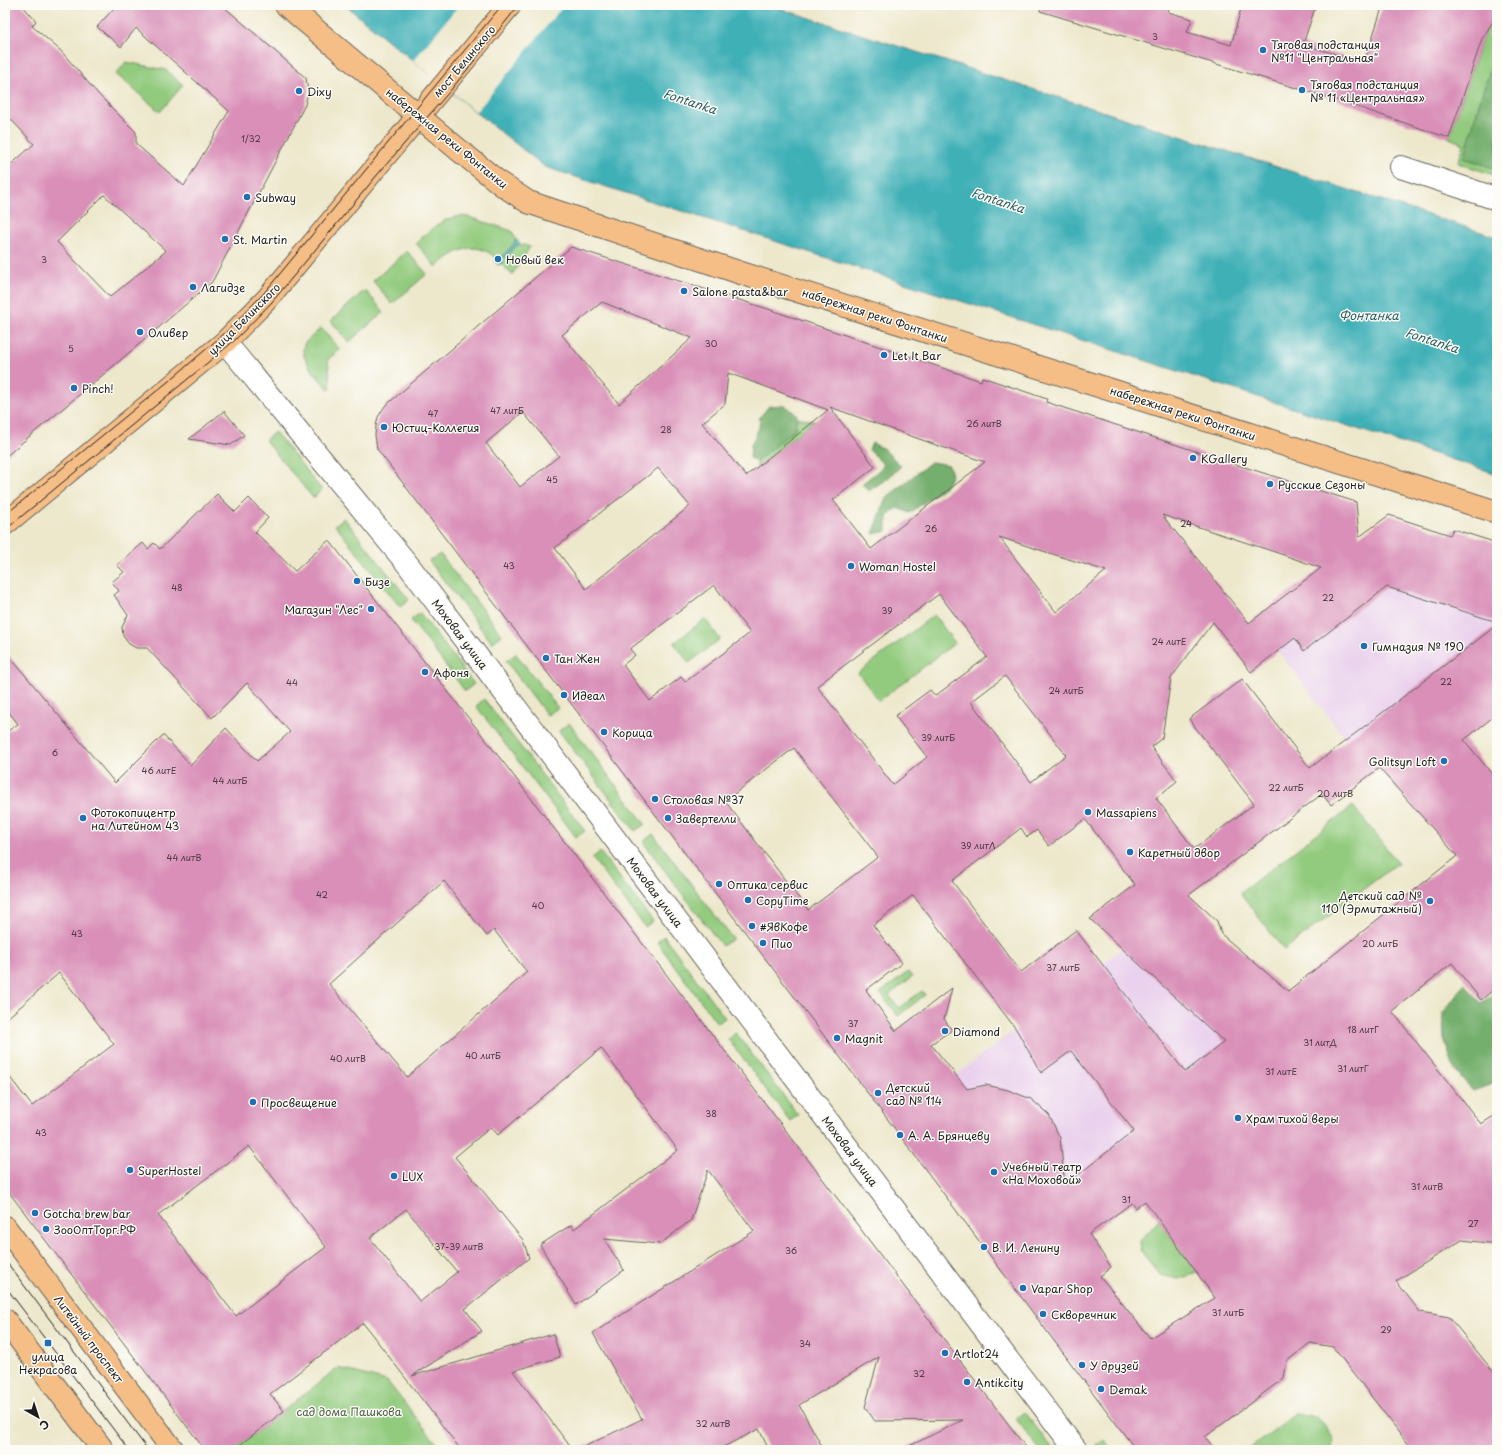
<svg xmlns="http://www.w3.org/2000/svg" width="1502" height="1455" font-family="'Playpen Sans',sans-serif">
  <rect width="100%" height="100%" fill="#fdfcf7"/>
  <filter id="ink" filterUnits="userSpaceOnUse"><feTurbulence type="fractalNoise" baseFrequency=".025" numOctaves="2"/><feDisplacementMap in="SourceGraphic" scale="8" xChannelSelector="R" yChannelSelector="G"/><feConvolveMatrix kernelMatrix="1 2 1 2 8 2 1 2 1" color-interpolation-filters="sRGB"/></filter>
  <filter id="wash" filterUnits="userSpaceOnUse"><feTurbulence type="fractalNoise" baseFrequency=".012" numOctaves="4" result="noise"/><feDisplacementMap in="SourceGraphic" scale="16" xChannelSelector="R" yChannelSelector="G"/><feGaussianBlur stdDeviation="0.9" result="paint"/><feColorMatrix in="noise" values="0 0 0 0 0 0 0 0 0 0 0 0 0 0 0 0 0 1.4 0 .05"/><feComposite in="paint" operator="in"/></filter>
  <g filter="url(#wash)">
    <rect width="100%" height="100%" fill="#ede8cc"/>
    <path fill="#ead1ed" d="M 1389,515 L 1450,535 L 1453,529 L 1497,543 L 1497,658 L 1347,741 L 1278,651 L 1251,672 L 1227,640 Z
      M 1128,944 L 1282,1046 L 1112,1148 L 1074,1179 L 1061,1213 L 995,1263 L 892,1125 L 941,1088 L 956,1075 Z"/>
    <path fill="#92cb7e" stroke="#57744d" d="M 1497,15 L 1497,176 L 1458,163 L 1464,144 L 1449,138 L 1482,39 Z
      M 126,62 L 166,70 L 183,85 L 160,112 L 116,74 Z
      M 459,216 L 469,217 L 512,231 L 516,239 L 514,244 L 499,259 L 498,258 L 497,259 C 475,238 455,251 436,267 L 416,243 C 431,229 439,220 459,216 Z
      M 520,244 L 530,247 L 512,275 L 501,264 L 503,263 L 501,261 L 516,246 Z
      M 407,251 L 427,274 L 392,304 L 373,281 Z
      M 365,290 L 384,312 L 349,342 L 331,321 Z
      M 321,328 L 340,350 L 328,359 L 331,389 L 329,390 C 321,380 296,357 305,343 C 309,338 316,333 321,328 Z
      M 798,418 L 814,421 L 757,468 L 757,451 Z
      M 275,432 L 322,490 L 313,498 L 265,440 Z
      M 344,518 L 409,600 L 400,607 L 335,525 Z
      M 440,554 L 502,635 L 492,643 L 429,561 Z
      M 420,613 L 474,684 L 465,691 L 411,620 Z
      M 934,615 L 955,643 L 879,701 L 858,673 Z
      M 705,619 L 720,639 L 689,663 L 674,643 Z
      M 516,654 L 558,708 L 547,715 L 506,661 Z
      M 484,699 L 585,831 L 576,837 L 476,706 Z
      M 569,723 L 645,824 L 635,831 L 559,731 Z
      M 1353,806 L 1398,863 L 1284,950 L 1240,893 Z
      M 653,834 L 733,939 L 722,946 L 643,842 Z
      M 600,852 L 653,921 L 645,927 L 592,858 Z
      M 664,936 L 725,1018 L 717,1023 L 657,942 Z
      M 908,972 L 912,977 L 889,995 L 899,1008 L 922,991 L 925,995 L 898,1016 L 880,993 Z
      M 736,1033 L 798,1115 L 790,1121 L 728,1039 Z
      M 1159,1220 L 1198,1273 L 1178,1279 L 1160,1275 L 1141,1251 L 1140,1241 Z
      M 338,1368 L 387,1381 L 442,1450 L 233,1450 Z
      M 1025,1412 L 1053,1450 L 1040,1450 L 1016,1419 Z
      M 1295,1414 C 1318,1414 1321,1421 1333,1438 L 1332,1450 L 1248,1450 Z
      M 1105,1440 L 1112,1450 L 1101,1450 L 1097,1445 Z"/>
    <path fill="#75af6d" stroke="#486644" d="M 1497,53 L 1497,169 L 1464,158 L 1482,93 Z
      M 785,405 L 797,415 L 795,429 L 756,462 L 750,458 L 751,445 L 759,428 L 760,417 L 769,406 Z
      M 872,443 L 884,449 L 901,466 L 888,478 L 869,491 L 862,484 L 878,471 L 884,465 L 869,450 Z
      M 931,462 L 949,465 L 952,475 L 946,486 L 910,513 L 898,508 L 887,516 L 887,531 L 873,534 L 886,498 Z
      M 1465,984 L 1481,1003 L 1497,991 L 1497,1082 L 1473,1091 L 1454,1069 L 1444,1039 L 1443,1013 Z"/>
    <path fill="#3fb0b7" stroke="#2e666a" d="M 345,5 L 769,5 L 1497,237 L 1497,474 L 545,167 L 472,109 Z
      M 516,239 L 520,244 L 516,246 L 502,261 L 503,263 L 498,265 L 495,261 L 498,258 L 500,259 L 514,244 Z"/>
    <path fill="#ede8cc" d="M 459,5 L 564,5 L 476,112 L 413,61 Z"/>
    <g id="blocks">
      <path fill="#d98fb8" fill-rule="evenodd" d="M 5,5 L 22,5 L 36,21 L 32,26 L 61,51 L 98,94 L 136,132 L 136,144 L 184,186 L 229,111 L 136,28 L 121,47 L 97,27 L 114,8 L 110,5 L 222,5 L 306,78 L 308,92 L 305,105 L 212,282 L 123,358 L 5,457 L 5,170 L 34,144 L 5,113 ZM 104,195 L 166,251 L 110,297 L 57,242 Z
        M 1041,5 L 1170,5 L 1168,12 L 1192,19 L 1187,32 L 1231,45 L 1242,5 L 1316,5 L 1303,44 L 1364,63 L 1383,5 L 1497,5 L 1497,15 L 1482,39 L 1449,138 L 1346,103 L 1040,11 Z
        M 571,247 L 768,309 L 981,381 L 982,377 L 1047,399 L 1046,402 L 1241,466 L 1356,502 L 1359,537 L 1389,515 L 1450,535 L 1453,529 L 1497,543 L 1497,622 L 1387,587 L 1304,651 L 1295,638 L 1251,672 L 1213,622 L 1171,678 L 1162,738 L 1151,747 L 1177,781 L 1156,798 L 1194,849 L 1254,804 L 1189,719 L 1242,679 L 1310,768 L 1497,625 L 1497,714 L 1464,740 L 1497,780 L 1497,987 L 1481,1000 L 1452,963 L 1392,1011 L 1481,1124 L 1497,1114 L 1497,1244 L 1462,1240 L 1396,1281 L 1420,1312 L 1449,1317 L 1497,1376 L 1497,1450 L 1413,1450 L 1333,1347 L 1310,1343 L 1287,1361 L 1284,1378 L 1205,1437 L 1216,1450 L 1136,1450 L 892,1125 L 377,449 L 375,435 L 376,426 L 378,417 L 385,406 ZM 602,302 L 692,338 L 619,404 L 562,335 ZM 728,373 L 761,385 L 828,410 L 746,476 L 702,423 L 725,404 ZM 830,407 L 936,445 L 985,462 L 871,549 L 833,500 L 875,467 ZM 523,412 L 559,456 L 520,487 L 486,443 ZM 658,468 L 690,506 L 586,589 L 555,548 ZM 1162,515 L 1278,553 L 1321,568 L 1249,623 ZM 999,537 L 1106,571 L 1056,612 ZM 714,585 L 750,633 L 685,682 L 681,677 L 650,701 L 623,665 L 635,655 L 630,649 ZM 939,594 L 987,657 L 935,696 L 930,690 L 895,716 L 927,757 L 893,785 L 817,686 ZM 1005,676 L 1066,755 L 1031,782 L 971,702 ZM 794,748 L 878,857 L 808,910 L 725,801 ZM 1379,768 L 1457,856 L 1288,991 L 1221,934 L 1217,921 L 1189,895 L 1322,794 L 1331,805 ZM 1085,819 L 1135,885 L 1090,919 L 1224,1042 L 1185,1072 L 1076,930 L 1021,972 L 952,881 L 1021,828 L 1027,837 L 1037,830 L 1049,846 ZM 913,895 L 1016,1029 L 1041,1073 L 1071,1051 L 1134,1131 L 1065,1185 L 1060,1138 L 1049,1115 L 1031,1099 L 1008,1090 L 986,1085 L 967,1089 L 931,1044 L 952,1030 L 944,1019 L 952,988 L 896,1031 L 866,990 L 902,963 L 873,925 ZM 1145,1201 L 1215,1298 L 1150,1338 L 1100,1276 L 1111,1267 L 1089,1234 L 1132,1203 L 1136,1208 Z
        M 224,411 L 244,435 L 231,445 L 189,439 Z
        M 217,494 L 235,512 L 249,498 L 268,518 L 255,532 L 295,571 L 329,540 L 507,767 L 784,1128 L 1028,1450 L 901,1450 L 963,1420 L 875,1421 L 865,1407 L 879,1357 L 799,1405 L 824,1450 L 769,1450 L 759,1429 L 717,1450 L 577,1450 L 642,1419 L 593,1333 L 754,1231 L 708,1170 L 691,1220 L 660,1244 L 604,1239 L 624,1270 L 576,1305 L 540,1245 L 571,1225 L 574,1229 L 678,1150 L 601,1048 L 498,1135 L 491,1127 L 455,1157 L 523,1240 L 529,1258 L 465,1309 L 482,1331 L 412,1376 L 553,1334 L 560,1357 L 513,1371 L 573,1450 L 461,1450 L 363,1323 L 270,1394 L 284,1411 L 233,1450 L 205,1450 L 5,1187 L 5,1071 L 32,1106 L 114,1044 L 59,973 L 5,1020 L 5,733 L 18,724 L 5,707 L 5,651 L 115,783 L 163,735 L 191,765 L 226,728 L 257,761 L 290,732 L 247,683 L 212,718 L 147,648 L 136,648 L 129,644 L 123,636 L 122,627 L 128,615 L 114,595 L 119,591 L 112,582 L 124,572 L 117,565 L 143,543 L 148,549 L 154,543 L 160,549 ZM 444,881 L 487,936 L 494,930 L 527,972 L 407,1077 L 329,984 ZM 249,1146 L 326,1247 L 236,1316 L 158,1215 ZM 406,1209 L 457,1272 L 420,1302 L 370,1238 Z"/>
    </g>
  </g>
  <g filter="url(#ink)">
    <use href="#blocks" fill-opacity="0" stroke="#65635a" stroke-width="1"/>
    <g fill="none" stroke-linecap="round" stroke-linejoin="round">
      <defs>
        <path id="minor" d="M 1401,167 L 1497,199
          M 225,342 L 409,566 L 1076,1450"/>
        <path id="major" d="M 286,5 L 460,151 L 501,184 L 528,202 L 741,273 L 1497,512
          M 5,524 L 225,342 L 268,298 L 510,5
          M 5,1227 L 173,1450
          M 5,1320 L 103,1450"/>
      </defs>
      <use href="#minor" stroke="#65635a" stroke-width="24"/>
      <use href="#major" stroke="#65635a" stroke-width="24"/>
      <use href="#minor" stroke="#fff" stroke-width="22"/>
      <use href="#major" stroke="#f6be87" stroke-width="22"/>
      <path stroke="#1c1c1c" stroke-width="1" d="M 5,515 L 175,376 L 226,332 L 264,293 L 502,5
        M 5,530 L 235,340 L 272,302 L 378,174 L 450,91 L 519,5
        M 5,1260 L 148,1450
        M 5,1286 L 129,1450"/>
    </g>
  </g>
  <g fill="#1f6fb2" stroke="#fdfcf7" stroke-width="1.5">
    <circle cx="1263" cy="50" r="4"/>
    <circle cx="1302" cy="90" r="4"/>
    <circle cx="299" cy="91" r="4"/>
    <circle cx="247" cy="197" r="4"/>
    <circle cx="225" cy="239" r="4"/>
    <circle cx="498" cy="259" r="4"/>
    <circle cx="193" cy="287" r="4"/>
    <circle cx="684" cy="291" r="4"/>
    <circle cx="140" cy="332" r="4"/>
    <circle cx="884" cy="355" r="4"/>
    <circle cx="74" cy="388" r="4"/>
    <circle cx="384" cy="427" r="4"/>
    <circle cx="1193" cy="458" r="4"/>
    <circle cx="1270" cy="484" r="4"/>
    <circle cx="851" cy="566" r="4"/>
    <circle cx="357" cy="581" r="4"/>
    <circle cx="371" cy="609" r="4"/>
    <circle cx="1364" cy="646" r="4"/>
    <circle cx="546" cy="658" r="4"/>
    <circle cx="425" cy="672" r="4"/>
    <circle cx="564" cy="695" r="4"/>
    <circle cx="604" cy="732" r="4"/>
    <circle cx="1444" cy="761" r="4"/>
    <circle cx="655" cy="799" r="4"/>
    <circle cx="1088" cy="812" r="4"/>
    <circle cx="83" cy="818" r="4"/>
    <circle cx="668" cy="818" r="4"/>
    <circle cx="1130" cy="852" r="4"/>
    <circle cx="719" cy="884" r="4"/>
    <circle cx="748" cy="900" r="4"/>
    <circle cx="1430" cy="901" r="4"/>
    <circle cx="752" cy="926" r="4"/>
    <circle cx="763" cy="943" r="4"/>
    <circle cx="945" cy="1031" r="4"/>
    <circle cx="837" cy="1038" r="4"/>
    <circle cx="878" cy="1093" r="4"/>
    <circle cx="253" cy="1102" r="4"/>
    <circle cx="1238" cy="1118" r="4"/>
    <circle cx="900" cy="1135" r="4"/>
    <circle cx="130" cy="1170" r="4"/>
    <circle cx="994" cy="1172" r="4"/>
    <circle cx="394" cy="1176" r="4"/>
    <circle cx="35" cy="1213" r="4"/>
    <circle cx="46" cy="1229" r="4"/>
    <circle cx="984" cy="1247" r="4"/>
    <circle cx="1023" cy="1288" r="4"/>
    <circle cx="1043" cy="1314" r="4"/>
    <rect x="44" y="1339" width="8" height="8" rx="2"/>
    <circle cx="945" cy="1353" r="4"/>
    <circle cx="1082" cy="1365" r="4"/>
    <circle cx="967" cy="1382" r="4"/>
    <circle cx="1101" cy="1389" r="4"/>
  </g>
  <g text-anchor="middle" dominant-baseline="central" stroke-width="3" stroke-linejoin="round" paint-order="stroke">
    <g font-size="9" fill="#4b3943">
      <text x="1155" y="36">3</text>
      <text x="251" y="138">1/32</text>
      <text x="44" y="259">3</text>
      <text x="711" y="343">30</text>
      <text x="71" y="348">5</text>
      <text x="507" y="410">47 литБ</text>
      <text x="433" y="413">47</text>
      <text x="984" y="423">26 литВ</text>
      <text x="666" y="429">28</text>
      <text x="552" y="479">45</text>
      <text x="1186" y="523">24</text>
      <text x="931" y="528">26</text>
      <text x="509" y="565">43</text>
      <text x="177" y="587">48</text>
      <text x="1328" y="597">22</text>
      <text x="887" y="610">39</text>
      <text x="1169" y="641">24 литЕ</text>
      <text x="1446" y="681">22</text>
      <text x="292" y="682">44</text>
      <text x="1066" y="690">24 литБ</text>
      <text x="938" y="737">39 литБ</text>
      <text x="55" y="752">6</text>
      <text x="159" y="770">46 литЕ</text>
      <text x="230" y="780">44 литБ</text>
      <text x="1286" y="787">22 литБ</text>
      <text x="1335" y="793">20 литВ</text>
      <text x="978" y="845">39 литЛ</text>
      <text x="184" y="857">44 литВ</text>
      <text x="322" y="894">42</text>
      <text x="538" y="905">40</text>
      <text x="77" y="933">43</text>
      <text x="1380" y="943">20 литБ</text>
      <text x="1063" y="967">37 литБ</text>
      <text x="853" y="1023">37</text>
      <text x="1363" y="1029">18 литГ</text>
      <text x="1320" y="1042">31 литД</text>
      <text x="483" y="1055">40 литБ</text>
      <text x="348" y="1058">40 литВ</text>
      <text x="1353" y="1068">31 литГ</text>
      <text x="1281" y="1071">31 литЕ</text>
      <text x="711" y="1113">38</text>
      <text x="41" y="1132">43</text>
      <text x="1427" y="1186">31 литВ</text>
      <text x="1126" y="1199">31</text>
      <text x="1473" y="1223">27</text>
      <text x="459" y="1246">37-39 литВ</text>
      <text x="791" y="1250">36</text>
      <text x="1228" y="1312">31 литБ</text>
      <text x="1386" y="1329">29</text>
      <text x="805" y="1343">34</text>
      <text x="919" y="1373">32</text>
      <text x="713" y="1423">32 литВ</text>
    </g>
    <g font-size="11" fill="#1c1c1c" stroke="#fdfcf7" text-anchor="start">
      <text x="1271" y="44">Тяговая подстанция<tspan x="1271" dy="13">№11 "Центральная"</tspan></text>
      <text x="1310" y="84">Тяговая подстанция<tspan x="1310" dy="13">№ 11 «Центральная»</tspan></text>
      <text x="307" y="91">Dixy</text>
      <text x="255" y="197">Subway</text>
      <text x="233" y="239">St. Martin</text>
      <text x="506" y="259">Новый век</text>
      <text x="201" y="287">Лагидзе</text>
      <text x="692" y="291">Salone pasta&amp;bar</text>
      <text x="148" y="332">Оливер</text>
      <text x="892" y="355">Let It Bar</text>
      <text x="82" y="388">Pinch!</text>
      <text x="392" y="427">Юстиц-Коллегия</text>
      <text x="1201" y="458">KGallery</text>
      <text x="1278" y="484">Русские Сезоны</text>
      <text x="859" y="566">Woman Hostel</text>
      <text x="365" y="581">Бизе</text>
      <text x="363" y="609" text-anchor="end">Магазин "Лес"</text>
      <text x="1372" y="646">Гимназия № 190</text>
      <text x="554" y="658">Тан Жен</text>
      <text x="433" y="672">Афоня</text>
      <text x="572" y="695">Идеал</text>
      <text x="612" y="732">Корица</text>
      <text x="1436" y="761" text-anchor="end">Golitsyn Loft</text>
      <text x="663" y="799">Столовая №37</text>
      <text x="91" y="812">Фотокопицентр<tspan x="91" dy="13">на Литейном 43</tspan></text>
      <text x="1096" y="812">Massapiens</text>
      <text x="676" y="818">Завертелли</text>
      <text x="1138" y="852">Каретный двор</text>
      <text x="727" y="884">Оптика сервис</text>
      <text x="1422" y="895" text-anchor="end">Детский сад №<tspan x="1422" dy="13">110 (Эрмитажный)</tspan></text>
      <text x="756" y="900">CopyTime</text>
      <text x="760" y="926">#ЯвКофе</text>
      <text x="771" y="943">Пио</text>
      <text x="953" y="1031">Diamond</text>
      <text x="845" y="1038">Magnit</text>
      <text x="886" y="1087">Детский<tspan x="886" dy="13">сад № 114</tspan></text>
      <text x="261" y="1102">Просвещение</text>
      <text x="1246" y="1118">Храм тихой веры</text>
      <text x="908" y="1135">А. А. Брянцеву</text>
      <text x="1002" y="1166">Учебный театр<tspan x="1002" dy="13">«На Моховой»</tspan></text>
      <text x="138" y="1170">SuperHostel</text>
      <text x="402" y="1176">LUX</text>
      <text x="43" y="1213">Gotcha brew bar</text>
      <text x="54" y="1229">ЗооОптТорг.РФ</text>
      <text x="992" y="1247">В. И. Ленину</text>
      <text x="1031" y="1288">Vapar Shop</text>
      <text x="1051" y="1314">Скворечник</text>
      <text x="953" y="1353">Artlot24</text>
      <text x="48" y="1356" text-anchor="middle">улица<tspan x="48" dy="13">Некрасова</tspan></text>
      <text x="1090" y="1365">У друзей</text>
      <text x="975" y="1382">Antikcity</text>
      <text x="1109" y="1389">Demak</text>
    </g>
    <g font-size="11" fill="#1c1c1c" stroke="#fdfcf7">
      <text transform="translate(464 61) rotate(-50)">мост Белинского</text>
      <text transform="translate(447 138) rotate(39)">набережная реки Фонтанки</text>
      <text transform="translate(875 315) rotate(18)">набережная реки Фонтанки</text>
      <text transform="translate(244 319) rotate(-45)">улица Белинского</text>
      <text transform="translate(1183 413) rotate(18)">набережная реки Фонтанки</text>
      <text transform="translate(460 634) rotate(53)">Моховая улица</text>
      <text transform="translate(655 892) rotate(53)">Моховая улица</text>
      <text transform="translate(850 1151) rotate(53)">Моховая улица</text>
      <text transform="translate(89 1339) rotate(53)">Литейный проспект</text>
    </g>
    <g font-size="11" fill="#4b6243" stroke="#fdfcf7">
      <text x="349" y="1411">сад дома Пашкова</text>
    </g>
    <g font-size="12" font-style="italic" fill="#2c5f62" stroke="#fdfcf7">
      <text transform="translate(690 101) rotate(18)">Fontanka</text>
      <text transform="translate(998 200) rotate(18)">Fontanka</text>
      <text x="1369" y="315">Фонтанка</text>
      <text transform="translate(1432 340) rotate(18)">Fontanka</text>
    </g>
  </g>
  <rect width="1502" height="1455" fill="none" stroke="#fdfcf7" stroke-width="20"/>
  <g transform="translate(38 1417) rotate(141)" stroke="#fdfcf7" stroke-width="3" paint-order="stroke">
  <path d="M0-3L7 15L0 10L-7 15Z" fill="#1c1c1c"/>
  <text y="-6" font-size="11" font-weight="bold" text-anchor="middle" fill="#1c1c1c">С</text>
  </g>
</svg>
